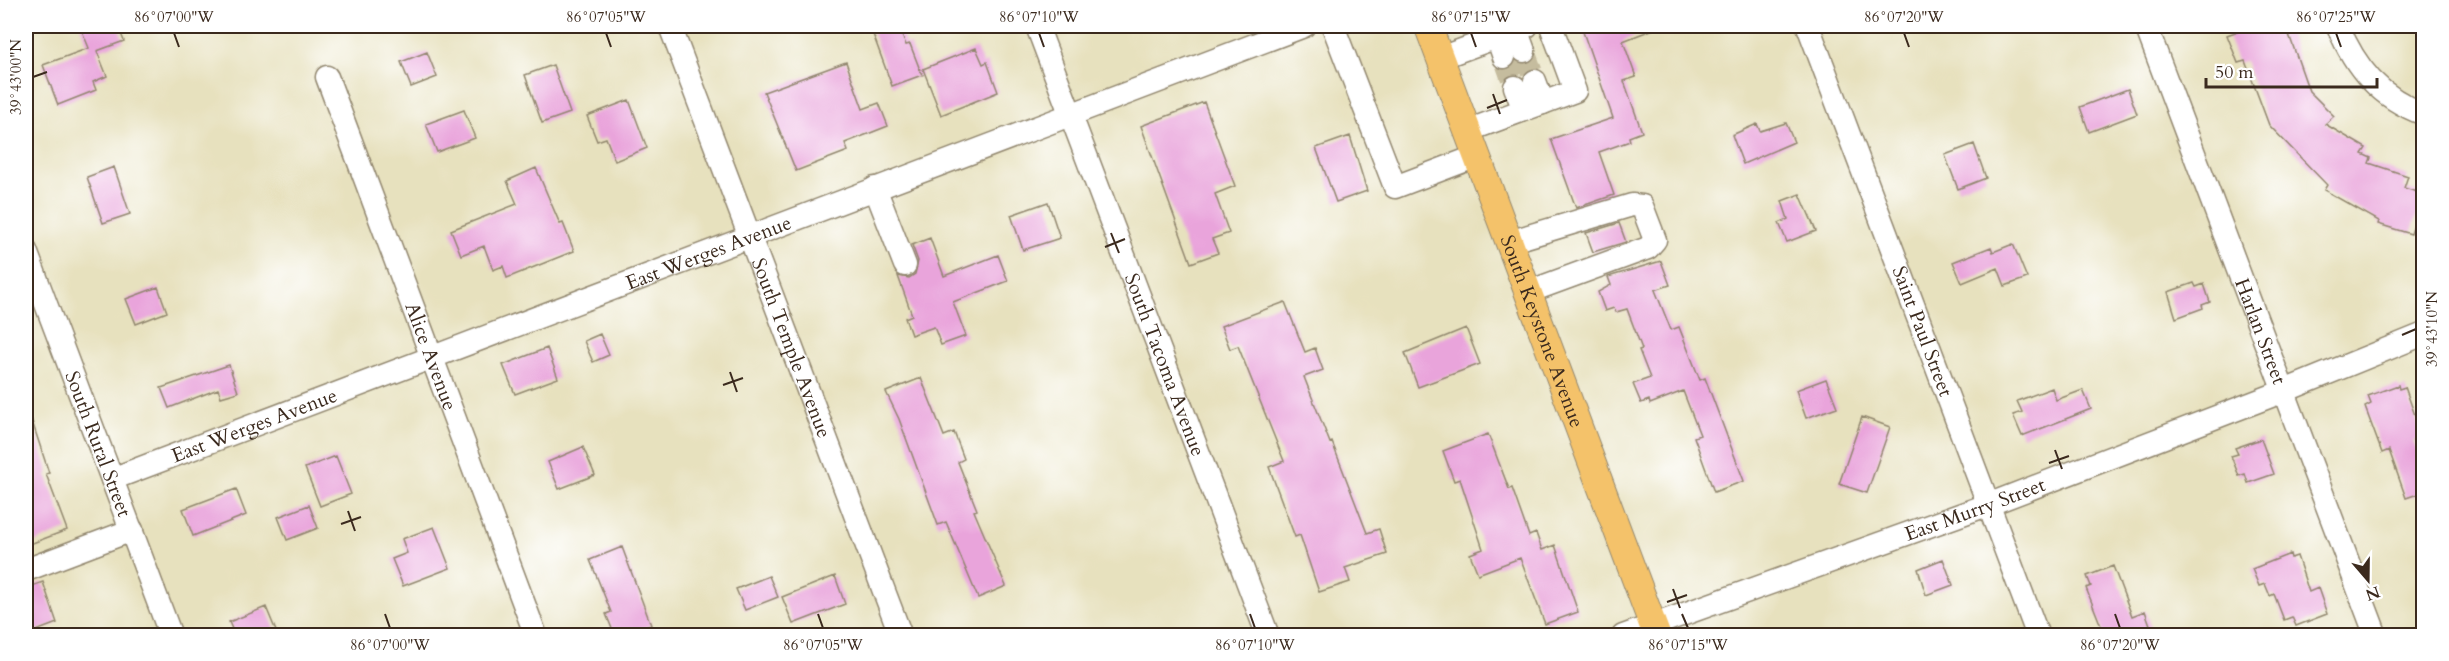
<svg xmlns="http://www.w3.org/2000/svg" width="2449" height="661" font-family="Cardo,serif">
  <rect width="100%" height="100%" fill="#fff"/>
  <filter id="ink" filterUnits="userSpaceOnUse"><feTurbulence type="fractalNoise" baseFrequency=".0167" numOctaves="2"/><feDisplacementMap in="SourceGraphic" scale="12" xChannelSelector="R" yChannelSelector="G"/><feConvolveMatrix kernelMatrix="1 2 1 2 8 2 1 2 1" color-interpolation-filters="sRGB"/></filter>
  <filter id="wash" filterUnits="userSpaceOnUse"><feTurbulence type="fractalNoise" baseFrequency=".008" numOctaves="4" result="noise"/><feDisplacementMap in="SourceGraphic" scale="24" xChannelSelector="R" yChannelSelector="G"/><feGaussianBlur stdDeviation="1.35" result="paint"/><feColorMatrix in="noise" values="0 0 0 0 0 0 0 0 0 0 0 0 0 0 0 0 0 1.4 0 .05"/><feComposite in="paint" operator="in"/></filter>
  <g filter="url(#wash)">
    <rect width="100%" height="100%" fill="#e7e1be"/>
    <g id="blocks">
      <path fill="#e9a4db" d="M 80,26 L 118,26 L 124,41 L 97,51 L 107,76 L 93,82 L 96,90 L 58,105 L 43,65 L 89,48 Z
        M 870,26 L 898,26 L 906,45 L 910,44 L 922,75 L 892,86 Z
        M 1581,26 L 1659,27 L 1623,41 L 1636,77 L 1624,81 L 1642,132 L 1629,137 L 1630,141 L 1599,152 L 1614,195 L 1576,208 L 1551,139 L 1613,118 Z
        M 2252,26 L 2286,26 L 2309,91 L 2334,116 L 2325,124 L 2366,148 L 2362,154 L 2371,158 L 2369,163 L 2408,176 L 2404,188 L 2424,194 L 2411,234 L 2378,224 L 2379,221 L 2324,190 L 2327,185 L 2269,125 L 2245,61 L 2238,63 L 2227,35 Z
        M 976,48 L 983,64 L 987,62 L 998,92 L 941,115 L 923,69 Z
        M 427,52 L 437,77 L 411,87 L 401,62 Z
        M 846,62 L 863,109 L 879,103 L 888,126 L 845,143 L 848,151 L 796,171 L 764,92 Z
        M 553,65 L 570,113 L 542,123 L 525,75 Z
        M 2128,89 L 2137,114 L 2089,132 L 2080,107 Z
        M 629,100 L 647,148 L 615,161 L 606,138 L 597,141 L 587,116 Z
        M 1204,102 L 1235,186 L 1215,194 L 1229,233 L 1212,239 L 1218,253 L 1191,263 L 1141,126 Z
        M 464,110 L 475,138 L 437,152 L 426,124 Z
        M 1786,123 L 1794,142 L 1743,164 L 1732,135 L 1757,124 L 1760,131 Z
        M 1350,136 L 1367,191 L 1336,202 L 1316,148 Z
        M 1974,144 L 1986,178 L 1958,189 L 1945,155 Z
        M 114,167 L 130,214 L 103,223 L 87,177 Z
        M 536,168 L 560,224 L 563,223 L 574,251 L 507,278 L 503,266 L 493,270 L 484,246 L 461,255 L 451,230 L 517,204 L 507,181 Z
        M 1800,194 L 1816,231 L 1787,242 L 1779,223 L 1788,219 L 1782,201 Z
        M 1048,202 L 1060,238 L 1023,250 L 1011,215 Z
        M 1619,223 L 1626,242 L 1593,252 L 1586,233 Z
        M 930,238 L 944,276 L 998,255 L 1008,281 L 953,302 L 966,336 L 941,345 L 934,327 L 911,335 L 905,318 L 912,315 L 898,276 L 909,278 L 915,274 L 918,261 L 912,245 Z
        M 2013,244 L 2027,278 L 2005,286 L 1998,268 L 1962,283 L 1953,262 L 1991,247 L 1993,252 Z
        M 1661,261 L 1670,285 L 1655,290 L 1671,330 L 1679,327 L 1700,380 L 1705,378 L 1744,481 L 1714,492 L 1694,437 L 1700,435 L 1683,391 L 1650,404 L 1649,400 L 1641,403 L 1633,384 L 1650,378 L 1639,350 L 1642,349 L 1627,309 L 1616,312 L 1614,308 L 1605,311 L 1598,292 L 1611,285 L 1608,277 Z
        M 2194,283 L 2196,287 L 2204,284 L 2210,302 L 2202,305 L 2203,308 L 2176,318 L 2168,292 Z
        M 158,287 L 167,312 L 136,324 L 126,299 Z
        M 1285,302 L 1305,352 L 1315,348 L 1323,370 L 1304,377 L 1330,443 L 1332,442 L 1367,533 L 1379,529 L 1387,554 L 1345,568 L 1350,582 L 1319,592 L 1300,535 L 1295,537 L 1269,467 L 1284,461 L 1238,346 L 1230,349 L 1221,326 Z
        M 1466,328 L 1480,364 L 1418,387 L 1405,353 Z
        M 600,334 L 609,355 L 593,362 L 584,341 Z
        M 547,348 L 558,378 L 515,394 L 503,365 Z
        M 229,365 L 238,392 L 221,397 L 218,389 L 169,408 L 161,388 Z
        M 921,378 L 944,436 L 954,432 L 964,459 L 958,462 L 977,510 L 974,511 L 1006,586 L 978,598 L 946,522 L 938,525 L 899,419 L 886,392 Z
        M 1826,379 L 1837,407 L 1806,418 L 1796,390 Z
        M 2398,385 L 2399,389 L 2405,387 L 2423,438 L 2413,441 L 2424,467 L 2424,492 L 2406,498 L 2389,450 L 2382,453 L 2365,407 L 2371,404 L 2368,396 Z
        M 2052,388 L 2056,400 L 2083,390 L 2091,409 L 2022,436 L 2013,415 L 2022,412 L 2017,401 Z
        M 29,412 L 49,473 L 46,474 L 67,530 L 30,544 L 26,532 L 26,413 Z
        M 1862,417 L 1890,427 L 1867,493 L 1839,484 Z
        M 1488,434 L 1509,489 L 1512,488 L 1529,536 L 1536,533 L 1542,550 L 1555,545 L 1578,612 L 1545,624 L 1520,558 L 1478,574 L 1470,554 L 1483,549 L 1460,479 L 1454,481 L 1443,451 Z
        M 2261,439 L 2274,474 L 2248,483 L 2245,474 L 2239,476 L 2231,456 L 2238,454 L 2235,448 Z
        M 583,447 L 595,475 L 559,489 L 548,462 Z
        M 336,456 L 351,494 L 320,506 L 305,468 Z
        M 236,489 L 246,515 L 193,536 L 183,509 Z
        M 309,505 L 318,528 L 287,540 L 278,517 Z
        M 434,527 L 450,568 L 403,586 L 392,559 L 407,553 L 402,539 Z
        M 622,547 L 651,625 L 625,636 L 615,636 L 606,614 L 611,612 L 590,560 Z
        M 2290,554 L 2291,558 L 2297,556 L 2309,592 L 2318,588 L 2327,614 L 2296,626 L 2292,617 L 2284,620 L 2274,594 L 2270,596 L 2265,584 L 2259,586 L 2252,569 Z
        M 1943,559 L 1953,585 L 1926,595 L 1918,569 Z
        M 2113,566 L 2132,616 L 2145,611 L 2154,636 L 2105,636 L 2086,588 L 2091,586 L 2087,576 Z
        M 769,576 L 778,597 L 745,610 L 736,589 Z
        M 835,576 L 845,604 L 793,624 L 782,597 Z
        M 43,582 L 57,623 L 26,635 L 26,588 Z
        M 266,607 L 278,636 L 235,636 L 229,622 Z"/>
    </g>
  </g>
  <g filter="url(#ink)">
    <use href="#blocks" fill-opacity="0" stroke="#91866e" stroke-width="1.5"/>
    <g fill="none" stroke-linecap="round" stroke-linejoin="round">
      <path stroke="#c5bc9e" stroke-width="22" stroke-dasharray="22 11" stroke-linecap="butt" d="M 1524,51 L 1535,81
        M 1504,57 L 1515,87"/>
      <defs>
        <g id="minor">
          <path id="s1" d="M 670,26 L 901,636"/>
          <path id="s2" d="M 1037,26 L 1268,636"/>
          <path d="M 1333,26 L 1395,187 L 1477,156"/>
          <path d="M 1515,26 L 1524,51"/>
          <path id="s3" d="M 1808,26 L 2038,636"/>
          <path id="s4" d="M 2146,26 L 2376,636"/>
          <path d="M 2338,26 C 2355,68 2380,98 2424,114"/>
          <path d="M 1497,37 L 1504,57"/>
          <path d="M 1440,58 L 1527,26"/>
          <path id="s5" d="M 327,77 L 536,636"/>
          <path d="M 1535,81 L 1543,103"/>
          <path d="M 1515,87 L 1524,110"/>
          <path d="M 1467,131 L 1575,91 L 1551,26"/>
          <path d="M 875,188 L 905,265"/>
          <path d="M 1509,242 L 1632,205 L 1642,206 L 1655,240 L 1648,248 L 1528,292"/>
          <path id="s6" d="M 26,251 L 171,636"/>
          <path id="s7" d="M 112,479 L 1304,26"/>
          <path d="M 26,570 L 132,530"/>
          <path id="s8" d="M 1623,636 L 1990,504 L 2284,391 L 2424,334"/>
        </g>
        <g id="major">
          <path id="s9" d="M 1428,26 L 1657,636"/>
        </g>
      </defs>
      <use href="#minor" stroke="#91866e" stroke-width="25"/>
      <use href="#major" stroke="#91866e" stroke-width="29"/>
      <use href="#minor" stroke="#fff" stroke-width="22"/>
      <use href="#major" stroke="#f4c26a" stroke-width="27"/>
    </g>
  </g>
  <path fill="none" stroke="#3b2a1e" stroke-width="2" d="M 174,33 L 179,47M 606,33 L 611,47M 1039,33 L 1044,47M 1471,33 L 1476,47M 1904,33 L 1909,47M 2336,33 L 2341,47M 33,77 L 47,72M 1493,94 L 1500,114M 1487,108 L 1507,100M 1111,233 L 1119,253M 1105,247 L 1125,239M 2402,335 L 2416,329M 730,372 L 737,392M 723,385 L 743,378M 2055,450 L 2062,469M 2049,463 L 2069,456M 348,511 L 355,531M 341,524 L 361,517M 1673,589 L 1680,608M 1667,602 L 1687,595M 385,614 L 390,628M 818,614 L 823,628M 1250,614 L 1255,628M 1682,614 L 1688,628M 2115,614 L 2120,628"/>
  <g text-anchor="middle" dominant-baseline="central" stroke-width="5" stroke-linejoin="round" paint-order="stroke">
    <g font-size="20" fill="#3b2a1e" stroke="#fff">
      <text stroke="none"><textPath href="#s7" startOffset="638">East Werges Avenue</textPath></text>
      <text stroke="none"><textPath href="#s9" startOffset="326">South Keystone Avenue</textPath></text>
      <text stroke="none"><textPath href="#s3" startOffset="326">Saint Paul Street</textPath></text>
      <text stroke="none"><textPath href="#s4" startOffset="326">Harlan Street</textPath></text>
      <text stroke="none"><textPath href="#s1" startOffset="344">South Temple Avenue</textPath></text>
      <text stroke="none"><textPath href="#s5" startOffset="298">Alice Avenue</textPath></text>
      <text stroke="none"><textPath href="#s2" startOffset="362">South Tacoma Avenue</textPath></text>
      <text stroke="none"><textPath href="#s7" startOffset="152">East Werges Avenue</textPath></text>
      <text stroke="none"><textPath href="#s6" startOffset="206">South Rural Street</textPath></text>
      <text stroke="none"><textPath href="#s8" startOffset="374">East Murry Street</textPath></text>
    </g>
  </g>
  <rect width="2449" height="661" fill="none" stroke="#fff" stroke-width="66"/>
  <g transform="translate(2368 580) rotate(160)" stroke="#ffffff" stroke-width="4.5" paint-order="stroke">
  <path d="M0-4.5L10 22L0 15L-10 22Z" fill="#3b2a1e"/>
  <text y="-9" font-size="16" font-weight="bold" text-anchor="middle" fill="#3b2a1e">N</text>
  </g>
  <path d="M2206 78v9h171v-9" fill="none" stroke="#3b2a1e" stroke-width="3"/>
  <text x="2215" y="78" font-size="18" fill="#3b2a1e" stroke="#ffffff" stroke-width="4.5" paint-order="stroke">50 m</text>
  <rect x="33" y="33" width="2383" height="595" fill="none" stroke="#3b2a1e" stroke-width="2"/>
  <g font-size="15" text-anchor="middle" fill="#3b2a1e">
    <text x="174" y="22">86°07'00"W</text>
    <text x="606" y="22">86°07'05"W</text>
    <text x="1039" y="22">86°07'10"W</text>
    <text x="1471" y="22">86°07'15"W</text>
    <text x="1904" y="22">86°07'20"W</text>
    <text x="2336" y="22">86°07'25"W</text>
    <text transform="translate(16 77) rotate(-90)" y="5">39°43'00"N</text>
    <text transform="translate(2432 329) rotate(-90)" y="5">39°43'10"N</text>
    <text x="390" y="650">86°07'00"W</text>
    <text x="823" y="650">86°07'05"W</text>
    <text x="1255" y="650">86°07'10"W</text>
    <text x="1688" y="650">86°07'15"W</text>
    <text x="2120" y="650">86°07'20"W</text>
  </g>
</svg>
